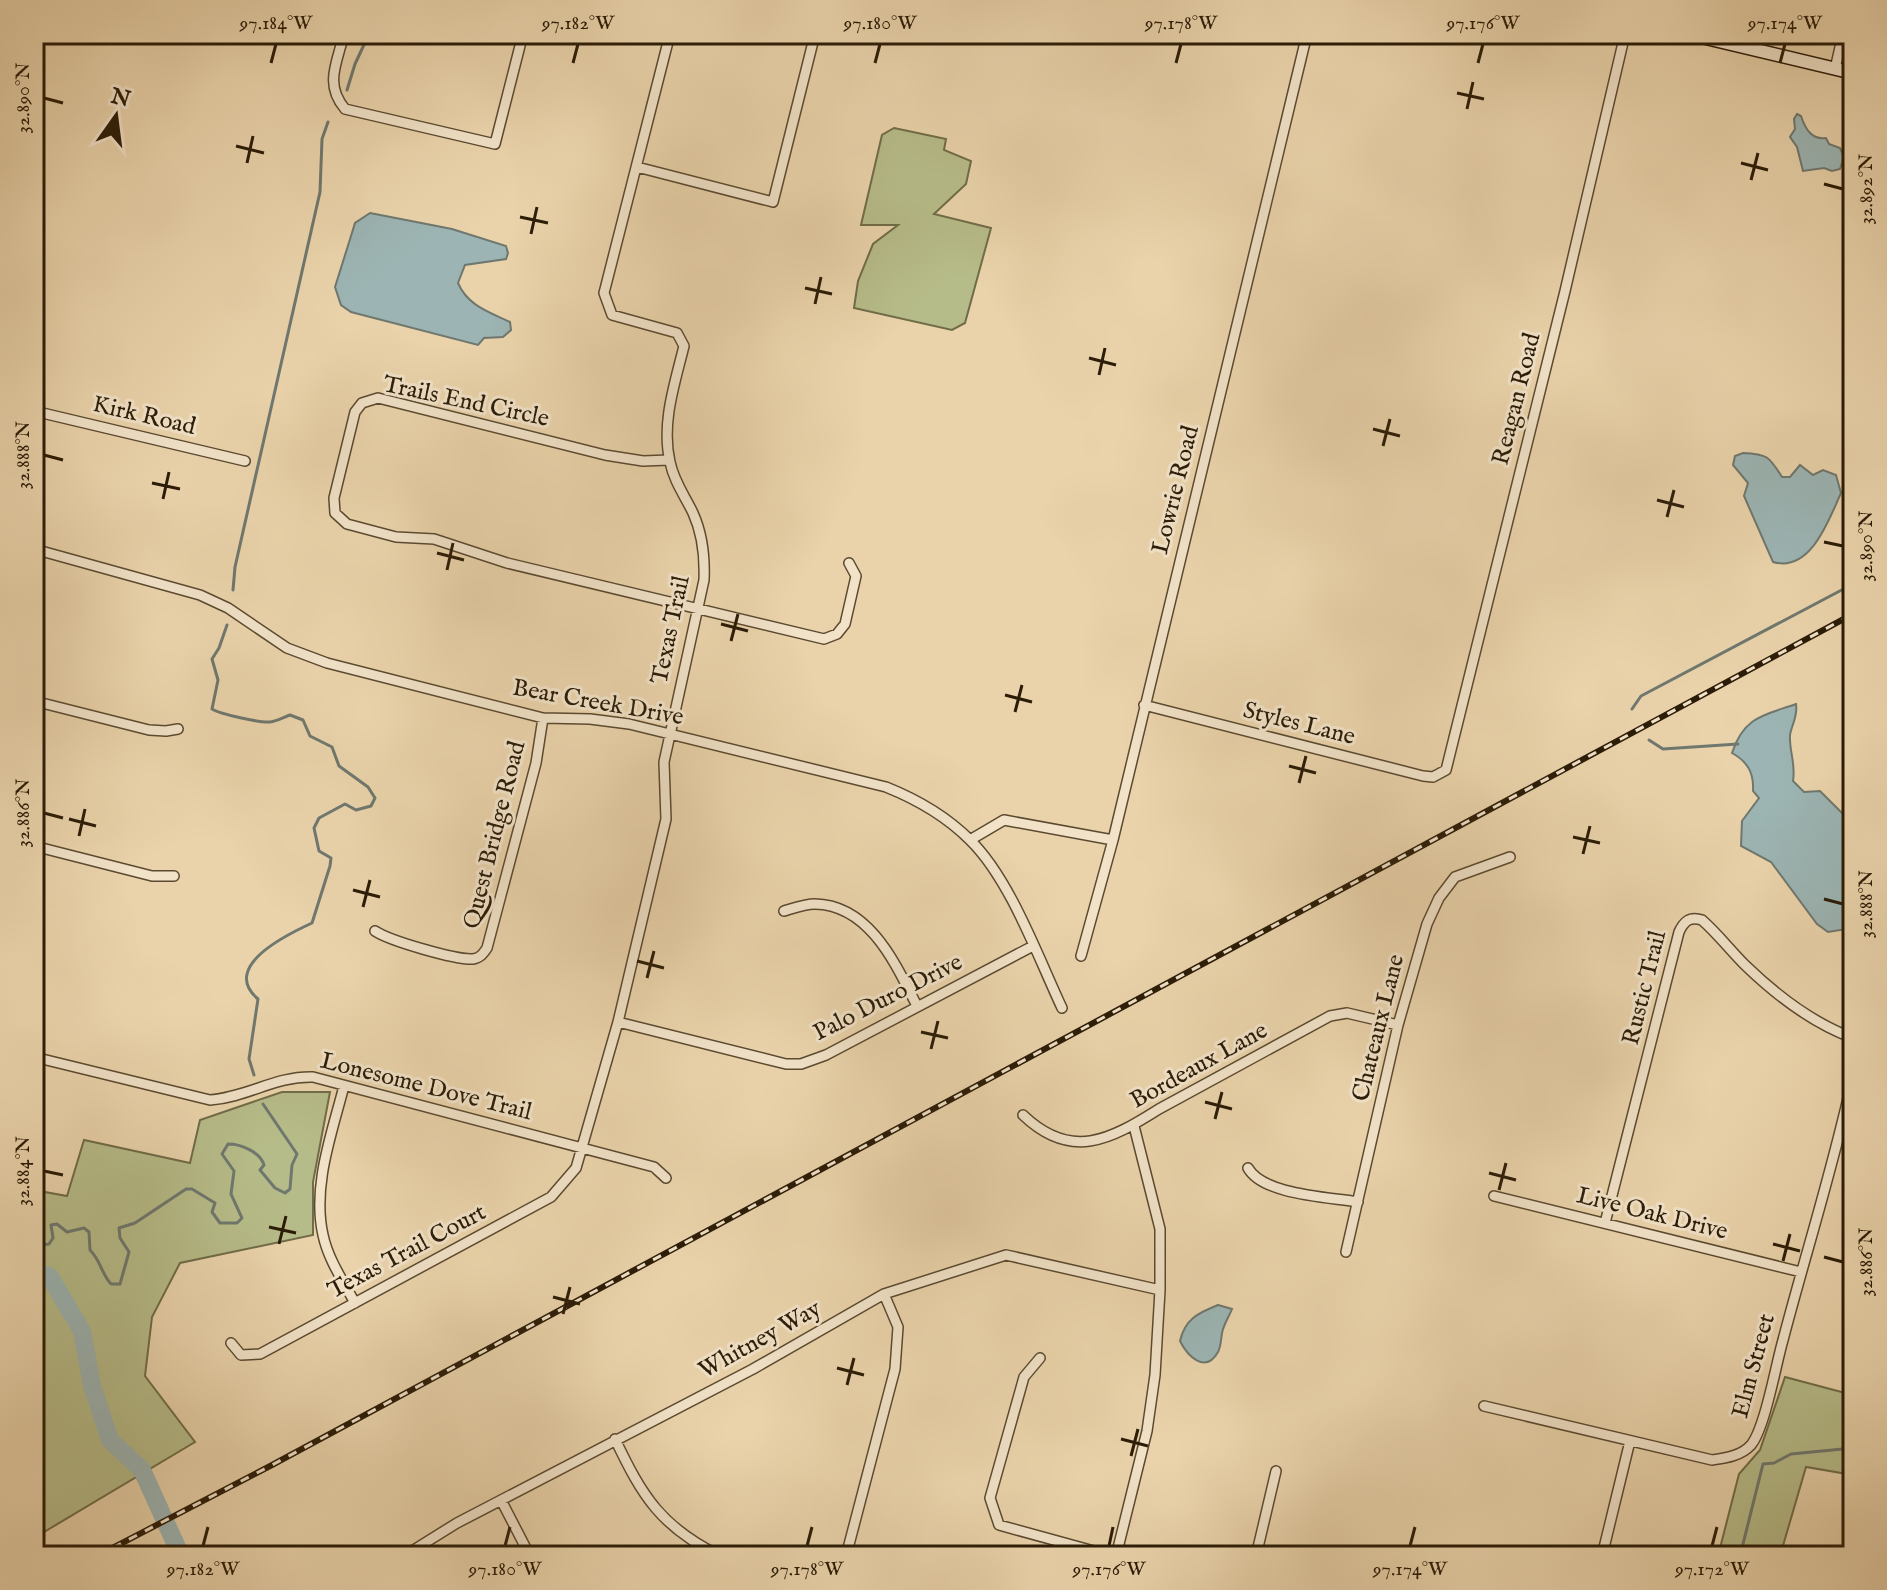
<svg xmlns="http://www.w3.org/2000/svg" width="1887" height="1590" font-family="'IM FELL English',serif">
  <rect width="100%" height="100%" fill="#ead3ab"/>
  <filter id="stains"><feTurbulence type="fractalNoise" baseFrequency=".0025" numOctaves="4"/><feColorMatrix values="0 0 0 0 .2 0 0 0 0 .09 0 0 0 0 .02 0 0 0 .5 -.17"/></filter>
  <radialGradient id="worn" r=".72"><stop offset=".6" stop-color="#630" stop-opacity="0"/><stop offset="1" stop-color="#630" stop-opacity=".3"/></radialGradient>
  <path fill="#b6bc89" stroke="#706c48" stroke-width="2" d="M 894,128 L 946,139 L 944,150 L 971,161 L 966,184 L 934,214 L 991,228 L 965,323 L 952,330 L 854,308 L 858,281 L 873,244 L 898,225 L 861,225 L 882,135 Z
    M 282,1092 L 330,1092 L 313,1182 L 313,1235 L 180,1263 L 152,1317 L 145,1376 L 195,1442 L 34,1538 L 34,1190 L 67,1196 L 84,1140 L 190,1163 L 200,1120 Z
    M 1785,1377 L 1853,1395 L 1853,1475 L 1806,1467 L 1780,1556 L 1718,1556 L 1739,1474 L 1760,1450 Z"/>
  <path fill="#9cb5b4" stroke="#6f786f" stroke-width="2" d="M 1797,114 L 1801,116 C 1805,128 1811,140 1826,138 L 1829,144 L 1840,148 L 1844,157 L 1840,169 L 1832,171 L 1824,168 L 1803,171 L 1797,147 L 1790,137 L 1795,129 L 1794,119 Z
    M 370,213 L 452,229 L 506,246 L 508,253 L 506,259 L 465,265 L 458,283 C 468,306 489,312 510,322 L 511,330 L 503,337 L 484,338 L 478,345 L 351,312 L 341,305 L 335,287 L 351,236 L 355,223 Z
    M 1743,453 C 1767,454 1769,456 1782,477 L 1790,477 L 1800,465 L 1813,475 L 1823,470 L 1836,475 L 1841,493 C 1829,519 1811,573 1773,562 L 1744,496 L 1748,483 L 1733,465 L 1735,456 Z
    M 1796,704 C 1798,716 1792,724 1790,735 C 1789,751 1796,764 1793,781 L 1804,792 L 1820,791 L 1853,824 L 1853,928 L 1828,932 L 1817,924 L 1771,862 L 1741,846 L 1742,821 L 1759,798 L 1753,791 C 1754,773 1748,762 1732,753 C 1744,716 1765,715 1796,704 Z
    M 1218,1305 L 1232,1309 C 1229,1317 1224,1323 1222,1333 C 1221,1339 1221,1346 1218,1352 C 1205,1375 1187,1355 1180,1341 C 1185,1319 1198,1313 1218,1305 Z"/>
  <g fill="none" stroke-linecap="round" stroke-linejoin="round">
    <path stroke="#6f786f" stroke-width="3" d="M 347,90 L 355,64 L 369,34
      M 233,590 L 235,567 L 320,192 L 322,139 L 328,122
      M 227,625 L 219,648 L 212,659 L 218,680 L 212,709 C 220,714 260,723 270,722 C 277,721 284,717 290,715 L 303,720 L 310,736 L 332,747 L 339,766 L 368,787 L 375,798 L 371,806 L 356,810 L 345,804 L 319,818 L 314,828 L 319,851 L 331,858 L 330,866 L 312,923 C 286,935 220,967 258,999 L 249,1059 L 254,1075
      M 1632,709 L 1641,696 L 1853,584
      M 1649,740 L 1663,749 L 1738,744
      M 34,1240 L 41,1245 L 49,1244 L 53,1238 L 51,1225 L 57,1224 L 67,1232 L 84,1228 L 89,1232 L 90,1250 C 101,1261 101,1273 111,1284 L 120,1284 L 129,1252 L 120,1238 L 119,1228 L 135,1223 L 186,1189 L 192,1189 L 215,1203 L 212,1212 L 220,1223 L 237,1223 L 242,1218 L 231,1194 L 234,1171 L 222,1154 L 228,1144 C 241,1144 260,1152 264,1165 L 260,1170 L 275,1188 L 285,1193 L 290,1189 L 292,1165 L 297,1154 L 263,1104
      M 1740,1556 L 1763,1464 L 1774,1463 L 1791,1454 L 1853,1448"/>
    <path stroke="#9cb5b4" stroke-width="18" d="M 34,1270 L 50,1277 L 82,1331 L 92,1386 L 110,1440 L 142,1470 L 181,1556"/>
    <defs>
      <path id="minor" d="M 344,34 C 337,63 324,84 345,109 L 495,144 L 523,34
        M 1835,69 L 1843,34
        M 637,167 L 773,202 L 815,34
        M 34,411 L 245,461
        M 669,460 L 643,461 L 605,455 L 378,398 L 362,403 L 355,412 L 334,498 L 335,513 L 347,524 L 396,537 L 434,539 L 507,563 L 824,639 L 837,634 L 845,624 L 856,576 L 849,563
        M 34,549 L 200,595 L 228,608 L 287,648 L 327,663 L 543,718 L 590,719 L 629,724 L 886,787 C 916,799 947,817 970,840 C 1010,879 1038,957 1062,1008
        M 34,701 L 149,730 L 166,731 L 178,729
        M 1144,705 L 1423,776 L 1433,777 L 1446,770 L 1565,291 L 1625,34
        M 970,840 L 1004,820 L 1113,840
        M 34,846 L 152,876 L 174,876
        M 784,911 C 794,908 805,904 815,904 C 870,905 896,965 917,1006
        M 375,931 C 390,941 456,960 473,959 C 480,958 483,954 487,948 L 536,763 L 543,718
        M 1081,956 L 1113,840 L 1307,34
        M 618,1022 L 786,1064 L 801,1064 L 826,1055 L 1033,946
        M 34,1057 L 210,1100 C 248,1097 275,1076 313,1077 L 654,1167 L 666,1178
        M 344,1086 C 332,1133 312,1186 323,1235 C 328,1259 343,1281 355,1303
        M 1023,1115 C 1071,1161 1110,1140 1159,1109 L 1330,1016 L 1347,1013 L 1398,1025
        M 1248,1168 C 1263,1195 1329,1197 1358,1202
        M 1494,1196 L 1801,1272
        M 1605,1223 L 1679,932 C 1684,921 1690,916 1702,920 C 1717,933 1730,950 1745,965 C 1776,995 1812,1023 1853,1038
        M 1346,1252 L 1398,1025 L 1427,924 L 1439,898 L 1455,877 L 1510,857
        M 231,1343 L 241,1355 L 260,1354 L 551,1197 L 576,1168 L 618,1022 L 666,819 L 664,762 L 704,580 C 705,556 703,535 693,513 C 685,496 674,482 670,462 C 661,423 675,383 684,346 L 677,333 L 612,315 L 604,293 L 670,34
        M 1040,1358 L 1024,1377 L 990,1498 L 999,1525 L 1112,1556
        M 1484,1406 L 1712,1460 C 1726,1458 1741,1456 1751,1445 C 1765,1428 1776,1364 1783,1340 C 1806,1252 1834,1165 1853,1076
        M 615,1439 C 642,1496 661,1527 720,1556
        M 501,1500 L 530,1556
        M 404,1556 L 457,1523 L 753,1369 L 884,1294 L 1006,1255 L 1160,1290
        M 846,1556 L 895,1369 L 898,1327 L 884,1294
        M 1116,1556 L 1147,1431 L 1155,1375 L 1160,1290 L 1160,1229 L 1134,1126
        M 1256,1556 L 1276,1471
        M 1602,1556 L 1630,1441"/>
      <path id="secondary" d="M 1689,34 L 1853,73"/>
    </defs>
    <use href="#minor" stroke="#5b4a30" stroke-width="12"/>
    <use href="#secondary" stroke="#2b1c07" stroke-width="15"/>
    <use href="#minor" stroke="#f1e2c8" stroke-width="9"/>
    <use href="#secondary" stroke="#f1e2c8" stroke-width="12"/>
    <defs>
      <path id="rail" d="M 97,1556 L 272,1465 L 1853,614"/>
    </defs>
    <use href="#rail" stroke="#2b1c07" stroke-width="6"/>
    <use href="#rail" stroke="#f1e2c8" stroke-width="3" stroke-dasharray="9" stroke-linecap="butt"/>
  </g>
  <path fill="none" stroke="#2b1c07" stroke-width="3" d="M 271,63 L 276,44M 573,63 L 578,44M 875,63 L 880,44M 1176,63 L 1181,44M 1478,63 L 1483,44M 1780,63 L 1785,44M 1457,93 L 1484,99M 44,98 L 63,103M 1467,109 L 1473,82M 236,146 L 264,153M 247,163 L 253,136M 1741,163 L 1768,170M 1751,180 L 1758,153M 1824,184 L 1843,189M 520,217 L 548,223M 531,234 L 537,207M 805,288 L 832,294M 815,304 L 821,277M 1089,358 L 1116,365M 1099,375 L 1105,348M 1373,429 L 1400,436M 1383,446 L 1390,419M 44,455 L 63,460M 152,483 L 180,489M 163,499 L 169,472M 1657,500 L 1684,507M 1667,517 L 1674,490M 1824,542 L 1843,546M 437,553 L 464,560M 447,570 L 453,543M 721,624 L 748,631M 731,641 L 738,614M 1005,695 L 1032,702M 1015,712 L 1022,685M 1289,766 L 1316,773M 1299,783 L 1306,756M 44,813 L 63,818M 69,819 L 96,826M 79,836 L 85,809M 1573,837 L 1600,843M 1583,854 L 1590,826M 353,890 L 380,897M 1824,899 L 1843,904M 363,907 L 370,880M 637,961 L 664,968M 647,978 L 654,951M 921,1032 L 948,1038M 931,1049 L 938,1021M 1205,1102 L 1232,1109M 1215,1119 L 1222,1092M 44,1171 L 63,1175M 1489,1173 L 1516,1180M 1499,1190 L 1506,1163M 269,1227 L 296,1233M 279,1244 L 286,1216M 1773,1244 L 1800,1251M 1824,1257 L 1843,1262M 1783,1261 L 1790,1234M 553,1297 L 580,1304M 563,1314 L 570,1287M 837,1368 L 864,1375M 847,1385 L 854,1358M 1121,1439 L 1148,1446M 1131,1456 L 1138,1429M 203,1546 L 208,1527M 505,1546 L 510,1527M 807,1546 L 812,1527M 1109,1546 L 1113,1527M 1410,1546 L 1415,1527M 1712,1546 L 1717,1527"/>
  <g text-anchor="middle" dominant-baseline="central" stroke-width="6" stroke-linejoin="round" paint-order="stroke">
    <g font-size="24" fill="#2b1c07" stroke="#f1e2c8">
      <text transform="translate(1517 399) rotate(-76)">Reagan Road</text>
      <text transform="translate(466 402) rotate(12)">Trails End Circle</text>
      <text transform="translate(144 416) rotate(13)">Kirk Road</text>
      <text transform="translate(1176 490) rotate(-76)">Lowrie Road</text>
      <text transform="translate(671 630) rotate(-78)">Texas Trail</text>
      <text transform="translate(598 703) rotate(10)">Bear Creek Drive</text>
      <text transform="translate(1299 724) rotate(14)">Styles Lane</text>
      <text transform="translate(495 835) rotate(-76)">Quest Bridge Road</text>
      <text transform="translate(1645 988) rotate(-76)">Rustic Trail</text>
      <text transform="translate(888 998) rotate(-27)">Palo Duro Drive</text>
      <text transform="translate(1379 1028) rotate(-76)">Chateaux Lane</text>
      <text transform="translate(1199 1066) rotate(-29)">Bordeaux Lane</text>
      <text transform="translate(426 1087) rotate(14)">Lonesome Dove Trail</text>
      <text transform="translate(1652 1214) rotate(14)">Live Oak Drive</text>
      <text transform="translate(407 1252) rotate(-28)">Texas Trail Court</text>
      <text transform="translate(760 1340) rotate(-29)">Whitney Way</text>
      <text transform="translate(1754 1366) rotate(-75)">Elm Street</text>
    </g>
  </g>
  <rect width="1887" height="1590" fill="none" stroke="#ead3ab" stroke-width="88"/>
  <g transform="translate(116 116) rotate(14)" stroke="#f1e2c8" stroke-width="6" paint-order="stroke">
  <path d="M0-6L14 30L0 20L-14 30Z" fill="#2b1c07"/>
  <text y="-12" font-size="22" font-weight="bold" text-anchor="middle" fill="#2b1c07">N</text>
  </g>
  <rect x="44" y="44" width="1799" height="1502" fill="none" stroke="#2b1c07" stroke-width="3"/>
  <g font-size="20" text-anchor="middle" fill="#2b1c07">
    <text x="276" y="29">97.184°W</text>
    <text x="578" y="29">97.182°W</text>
    <text x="880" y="29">97.180°W</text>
    <text x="1181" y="29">97.178°W</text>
    <text x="1483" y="29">97.176°W</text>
    <text x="1785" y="29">97.174°W</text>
    <text transform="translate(22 98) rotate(-90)" y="7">32.890°N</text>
    <text transform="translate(1865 189) rotate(-90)" y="7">32.892°N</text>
    <text transform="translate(22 455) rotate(-90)" y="7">32.888°N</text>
    <text transform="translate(1865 546) rotate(-90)" y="7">32.890°N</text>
    <text transform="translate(22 813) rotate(-90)" y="7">32.886°N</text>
    <text transform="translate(1865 904) rotate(-90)" y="7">32.888°N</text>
    <text transform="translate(22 1171) rotate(-90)" y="7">32.884°N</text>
    <text transform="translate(1865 1262) rotate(-90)" y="7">32.886°N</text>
    <text x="203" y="1575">97.182°W</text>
    <text x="505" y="1575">97.180°W</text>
    <text x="807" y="1575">97.178°W</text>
    <text x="1109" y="1575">97.176°W</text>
    <text x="1410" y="1575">97.174°W</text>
    <text x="1712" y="1575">97.172°W</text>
  </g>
  <rect width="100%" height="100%" filter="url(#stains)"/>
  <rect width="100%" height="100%" fill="url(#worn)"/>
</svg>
